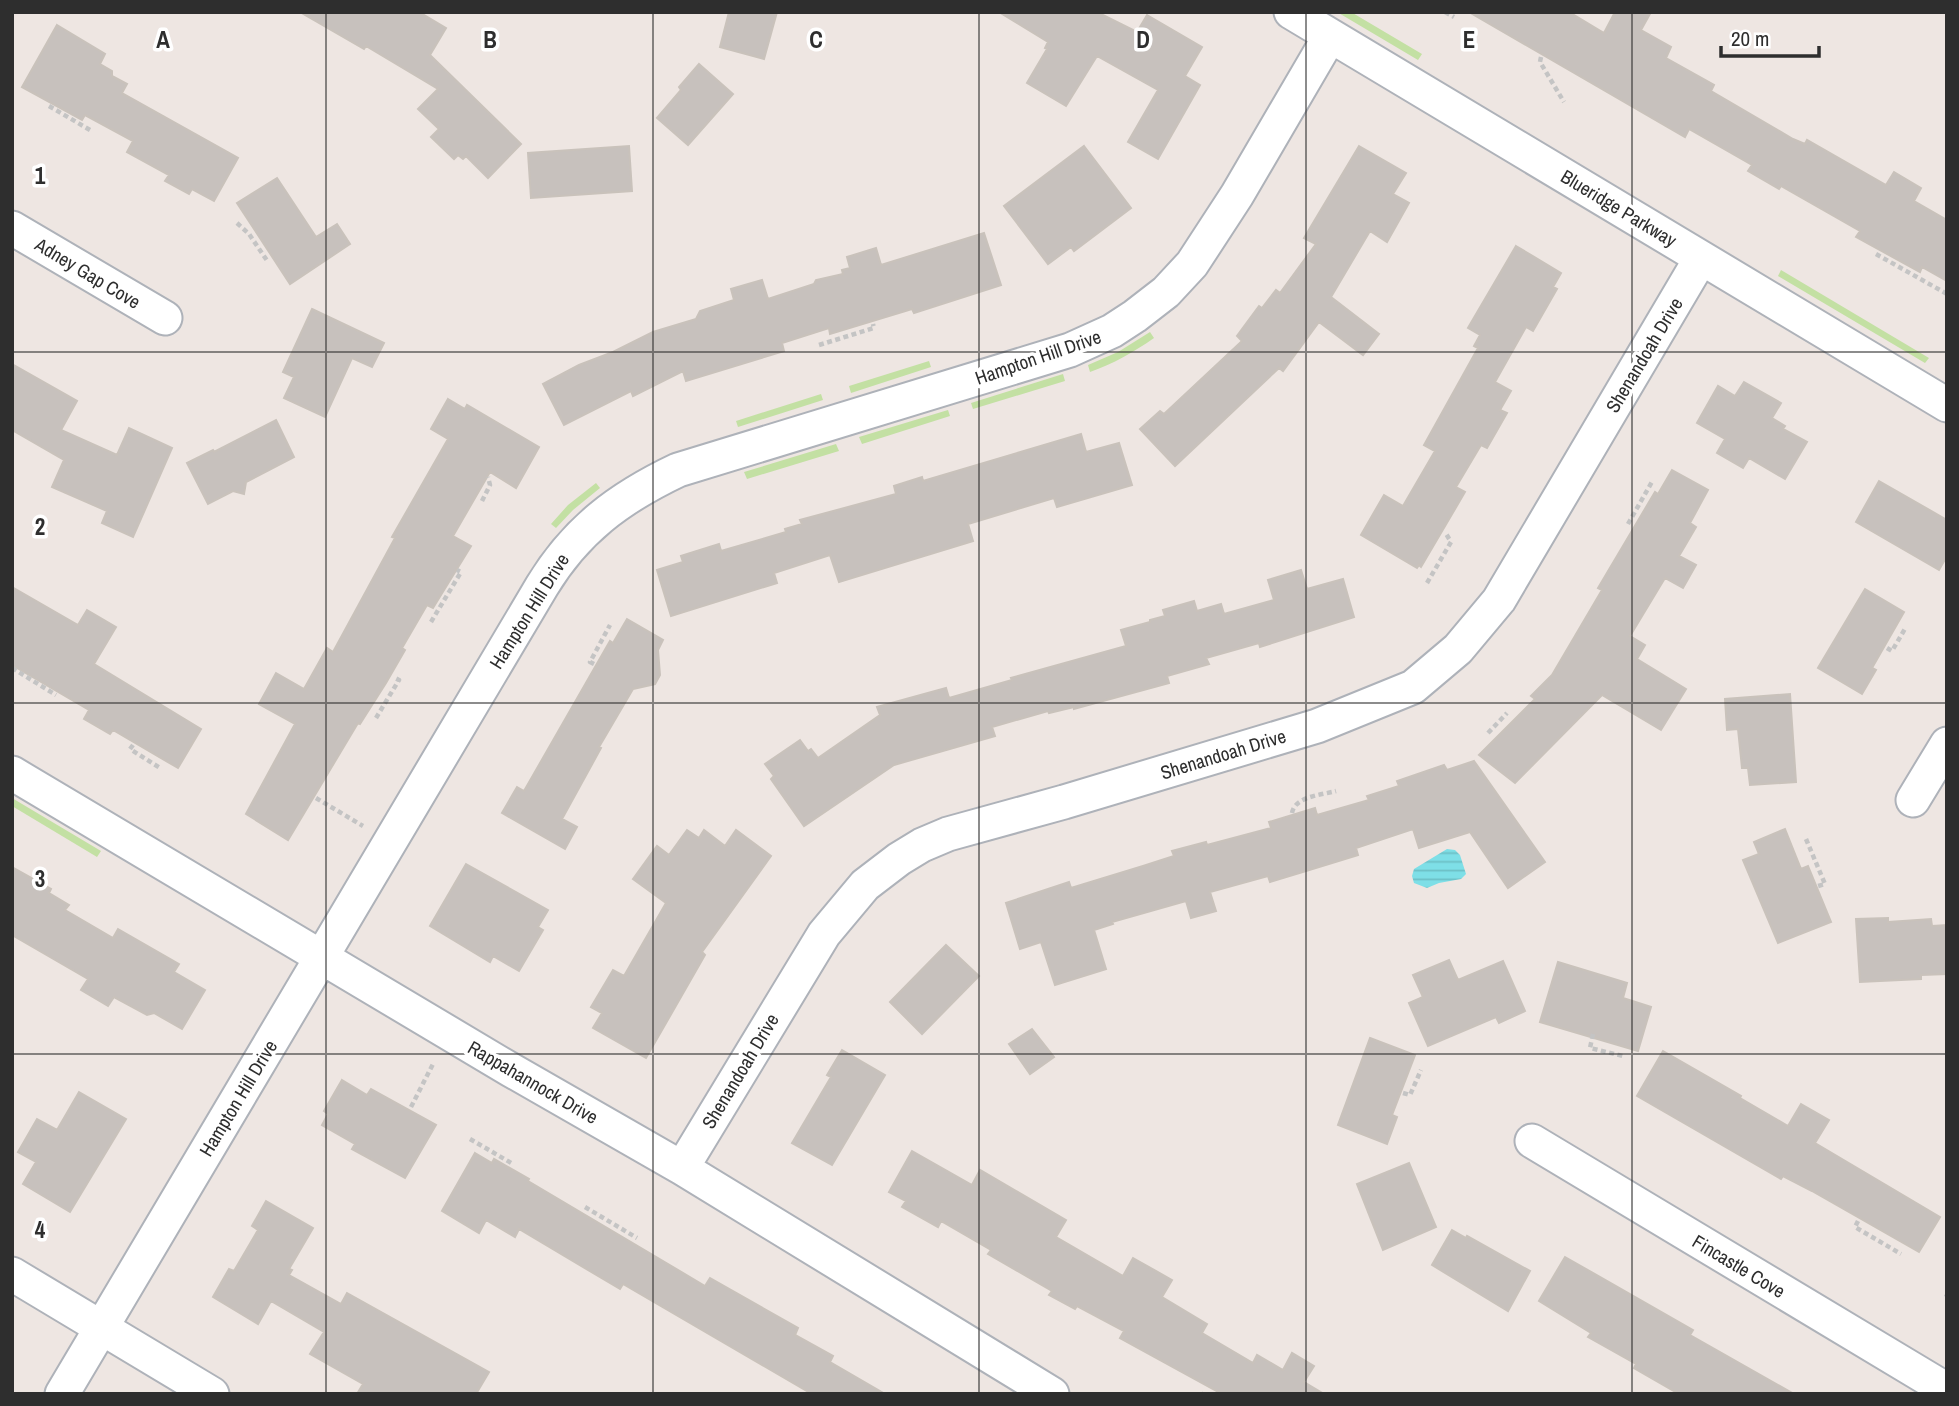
<svg xmlns="http://www.w3.org/2000/svg" width="1959" height="1406" font-family="'Archivo Narrow',sans-serif">
  <defs>
    <pattern id="water-rules" width="6" height="5" patternUnits="userSpaceOnUse" patternTransform="scale(1.75)"><rect width="6" height="5" fill="#7edfe7"/><path d="M0 2.5h6" fill="none" stroke="#6dc0c6"/></pattern>
  </defs>
  <rect width="100%" height="100%" fill="#eee6e2"/>
  <path fill="#c3e0a3" d="M 1337,12 L 1351,12 L 1422,54 L 1418,60 Z
    M 1781,270 L 1929,358 L 1925,363 L 1778,276 Z
    M 1150,332 L 1154,338 C 1134,352 1113,364 1090,372 L 1088,365 L 1118,352 Z
    M 929,361 L 931,367 L 851,393 L 849,386 Z
    M 1063,374 L 1065,381 L 973,409 L 971,403 Z
    M 821,394 L 823,400 L 738,427 L 736,421 Z
    M 948,410 L 950,416 L 862,444 L 859,437 Z
    M 836,444 L 839,451 L 747,479 L 744,472 Z
    M 596,483 L 600,488 L 573,510 L 556,528 L 551,524 L 568,505 Z
    M 12,798 L 101,851 L 97,857 L 12,806 Z"/>
  <path fill="url(#water-rules)" d="M 1447,849 L 1455,850 L 1460,855 L 1466,874 L 1461,879 L 1439,883 L 1427,888 L 1414,883 L 1412,876 L 1414,869 Z"/>
  <path fill="#c7c1bd" stroke="#c9c2bb" stroke-width="2" d="M 300,12 L 419,12 L 446,28 L 430,55 L 521,144 L 488,178 L 466,156 L 463,159 L 458,155 L 454,159 L 431,137 L 439,129 L 418,109 L 438,89 L 366,46 L 364,49 Z
    M 729,12 L 777,12 L 764,59 L 720,47 Z
    M 999,12 L 1097,12 L 1137,32 L 1147,15 L 1202,47 L 1185,76 L 1200,85 L 1158,159 L 1128,142 L 1158,90 L 1097,56 L 1066,106 L 1027,83 L 1047,49 L 1045,48 L 1048,42 Z
    M 1469,12 L 1569,12 L 1604,33 L 1615,12 L 1651,12 L 1641,30 L 1671,47 L 1666,58 L 1714,85 L 1711,91 L 1793,139 L 1805,144 L 1807,140 L 1886,185 L 1894,172 L 1921,188 L 1914,201 L 1947,220 L 1947,281 L 1922,267 L 1920,272 L 1856,237 L 1860,231 L 1781,186 L 1779,189 L 1748,171 L 1752,165 L 1689,129 L 1685,137 Z
    M 57,25 L 105,54 L 100,64 L 112,71 L 112,76 L 127,84 L 122,93 L 238,158 L 214,201 L 192,189 L 189,194 L 165,181 L 169,175 L 127,152 L 133,141 L 85,115 L 82,120 L 22,87 Z
    M 699,64 L 733,94 L 688,145 L 657,118 L 681,90 L 679,87 Z
    M 629,146 L 632,191 L 531,198 L 528,153 Z
    M 1084,146 L 1131,208 L 1074,251 L 1071,247 L 1048,264 L 1004,206 Z
    M 1359,146 L 1406,173 L 1393,194 L 1409,203 L 1387,242 L 1370,231 L 1331,297 L 1379,334 L 1363,355 L 1319,322 L 1283,371 L 1279,368 L 1175,466 L 1140,429 L 1160,411 L 1164,414 L 1242,341 L 1237,336 L 1259,306 L 1262,308 L 1276,290 L 1280,293 L 1316,244 L 1304,238 Z
    M 277,178 L 316,237 L 337,224 L 350,244 L 290,284 L 237,203 Z
    M 984,233 L 1001,285 L 914,313 L 912,309 L 830,334 L 829,328 L 782,343 L 784,351 L 686,381 L 683,371 L 633,396 L 631,391 L 564,425 L 543,384 L 579,365 L 613,352 L 653,332 L 696,319 L 700,311 L 734,300 L 731,289 L 762,280 L 768,299 L 814,284 L 816,280 L 843,274 L 842,270 L 850,268 L 847,257 L 876,248 L 881,265 Z
    M 1516,246 L 1561,273 L 1553,287 L 1557,289 L 1533,331 L 1526,327 L 1495,382 L 1511,391 L 1500,410 L 1507,413 L 1487,448 L 1481,445 L 1456,487 L 1465,492 L 1421,567 L 1419,565 L 1417,568 L 1361,535 L 1384,495 L 1403,506 L 1435,451 L 1424,445 L 1478,348 L 1474,346 L 1480,335 L 1468,328 Z
    M 312,309 L 384,343 L 372,367 L 352,358 L 325,417 L 284,398 L 294,377 L 283,372 Z
    M 12,364 L 77,401 L 61,430 L 117,455 L 129,428 L 172,448 L 133,537 L 102,523 L 107,511 L 52,487 L 64,460 L 12,430 Z
    M 1744,382 L 1781,403 L 1772,418 L 1785,426 L 1783,429 L 1807,442 L 1785,479 L 1749,458 L 1743,468 L 1717,453 L 1725,439 L 1697,423 L 1718,386 L 1735,396 Z
    M 448,399 L 465,409 L 467,405 L 539,447 L 516,488 L 490,472 L 453,536 L 471,546 L 433,608 L 427,605 L 402,648 L 405,650 L 386,683 L 360,724 L 358,723 L 288,840 L 246,814 L 295,724 L 259,704 L 276,673 L 304,689 L 327,648 L 333,652 L 395,538 L 392,537 L 448,439 L 431,429 Z
    M 276,420 L 294,457 L 246,482 L 244,494 L 233,491 L 208,504 L 187,463 L 213,450 L 214,452 Z
    M 1081,434 L 1086,452 L 1119,443 L 1132,485 L 1057,507 L 1054,498 L 968,524 L 973,541 L 839,582 L 830,555 L 774,573 L 777,583 L 671,616 L 657,570 L 683,562 L 681,556 L 719,544 L 721,551 L 786,532 L 785,529 L 802,524 L 800,520 L 896,494 L 894,486 L 922,477 L 923,481 Z
    M 1672,470 L 1708,490 L 1690,523 L 1696,527 L 1679,556 L 1696,565 L 1683,588 L 1665,578 L 1630,636 L 1645,645 L 1637,659 L 1686,689 L 1661,730 L 1602,695 L 1515,783 L 1479,755 L 1535,699 L 1531,696 L 1552,675 L 1602,590 L 1598,588 L 1655,492 L 1658,494 Z
    M 1879,481 L 1947,520 L 1947,556 L 1939,570 L 1856,522 Z
    M 1301,570 L 1307,589 L 1343,579 L 1354,617 L 1260,647 L 1259,643 L 1206,658 L 1209,664 L 1167,676 L 1169,683 L 1074,709 L 1074,707 L 1049,713 L 1048,711 L 992,727 L 995,736 L 894,765 L 804,826 L 771,779 L 774,776 L 765,764 L 800,740 L 808,751 L 811,749 L 818,758 L 880,715 L 877,707 L 946,688 L 949,698 L 1012,680 L 1011,678 L 1126,646 L 1121,630 L 1150,622 L 1150,620 L 1165,616 L 1163,610 L 1194,601 L 1197,611 L 1221,604 L 1224,614 L 1274,600 L 1268,580 Z
    M 12,587 L 78,625 L 87,610 L 116,627 L 94,664 L 201,729 L 178,768 L 113,730 L 110,734 L 84,719 L 89,710 L 12,665 Z
    M 1865,589 L 1904,612 L 1872,668 L 1876,670 L 1862,694 L 1818,668 Z
    M 627,619 L 663,640 L 658,650 L 660,675 L 655,684 L 633,689 L 599,747 L 601,748 L 562,819 L 577,827 L 565,849 L 502,813 L 517,787 L 524,791 L 610,641 L 613,643 Z
    M 1790,694 L 1796,782 L 1750,785 L 1748,768 L 1742,768 L 1738,729 L 1727,730 L 1725,699 Z
    M 1474,761 L 1545,862 L 1508,888 L 1470,832 L 1419,848 L 1413,829 L 1356,848 L 1358,855 L 1306,871 L 1270,882 L 1268,876 L 1210,892 L 1216,911 L 1191,918 L 1186,901 L 1112,922 L 1113,924 L 1094,930 L 1106,969 L 1055,985 L 1041,942 L 1020,949 L 1006,903 L 1069,882 L 1071,888 L 1143,866 L 1174,856 L 1172,851 L 1206,842 L 1207,845 L 1271,828 L 1269,822 L 1315,808 L 1317,815 L 1369,800 L 1367,796 L 1399,786 L 1397,781 L 1444,765 L 1447,770 Z
    M 1785,829 L 1801,869 L 1808,866 L 1831,922 L 1778,943 L 1743,860 L 1759,854 L 1754,842 Z
    M 687,830 L 699,838 L 704,830 L 725,846 L 736,830 L 771,856 L 702,952 L 705,955 L 646,1058 L 593,1028 L 602,1013 L 591,1007 L 613,970 L 624,976 L 666,903 L 633,879 L 657,846 L 669,855 Z
    M 466,864 L 548,910 L 538,927 L 543,930 L 519,971 L 493,956 L 490,962 L 430,926 Z
    M 12,867 L 51,889 L 49,893 L 69,905 L 65,910 L 113,938 L 118,929 L 179,964 L 174,972 L 205,990 L 182,1029 L 154,1013 L 147,1015 L 114,997 L 108,1006 L 81,990 L 88,979 L 12,935 Z
    M 1888,918 L 1888,922 L 1931,919 L 1932,926 L 1947,925 L 1947,974 L 1921,975 L 1921,979 L 1860,982 L 1856,919 Z
    M 946,945 L 979,976 L 922,1034 L 890,1002 Z
    M 1449,960 L 1458,980 L 1503,961 L 1525,1011 L 1499,1023 L 1496,1017 L 1428,1046 L 1409,1003 L 1423,997 L 1413,975 Z
    M 1558,962 L 1627,983 L 1623,998 L 1651,1007 L 1638,1051 L 1540,1022 Z
    M 1032,1029 L 1054,1057 L 1030,1074 L 1009,1044 Z
    M 1370,1038 L 1415,1055 L 1392,1115 L 1397,1117 L 1387,1144 L 1338,1125 Z
    M 842,1050 L 885,1075 L 832,1165 L 792,1143 L 831,1077 L 827,1075 Z
    M 1663,1051 L 1741,1096 L 1740,1098 L 1788,1126 L 1801,1104 L 1829,1120 L 1815,1143 L 1940,1217 L 1919,1252 L 1812,1191 L 1783,1176 L 1781,1179 L 1637,1096 Z
    M 342,1080 L 367,1095 L 371,1089 L 436,1125 L 405,1178 L 352,1149 L 355,1144 L 322,1125 L 328,1114 L 324,1111 Z
    M 79,1092 L 126,1119 L 70,1212 L 23,1184 L 36,1162 L 18,1152 L 37,1119 L 57,1130 Z
    M 912,1151 L 972,1185 L 980,1170 L 1066,1220 L 1056,1237 L 1123,1276 L 1133,1258 L 1172,1280 L 1162,1297 L 1207,1324 L 1202,1333 L 1253,1363 L 1257,1355 L 1283,1370 L 1292,1353 L 1314,1366 L 1304,1382 L 1324,1394 L 1222,1394 L 1120,1338 L 1124,1331 L 1077,1306 L 1075,1309 L 1049,1295 L 1052,1291 L 988,1254 L 991,1250 L 941,1221 L 938,1227 L 902,1207 L 906,1201 L 889,1192 Z
    M 475,1153 L 492,1163 L 494,1159 L 529,1179 L 528,1181 L 705,1286 L 710,1278 L 798,1328 L 795,1335 L 833,1356 L 830,1362 L 885,1394 L 812,1394 L 623,1284 L 620,1289 L 519,1229 L 515,1237 L 486,1220 L 479,1233 L 442,1211 Z
    M 1409,1163 L 1436,1227 L 1383,1250 L 1357,1184 Z
    M 266,1201 L 313,1228 L 289,1269 L 292,1270 L 289,1275 L 341,1304 L 347,1293 L 489,1372 L 476,1394 L 357,1394 L 363,1384 L 310,1354 L 324,1332 L 271,1301 L 258,1324 L 213,1297 L 229,1269 L 234,1271 L 258,1230 L 252,1226 Z
    M 1452,1230 L 1466,1238 L 1467,1236 L 1530,1271 L 1508,1311 L 1432,1265 Z
    M 1565,1257 L 1693,1330 L 1690,1335 L 1794,1394 L 1679,1394 L 1634,1368 L 1636,1364 L 1588,1337 L 1591,1333 L 1539,1301 Z"/>
  <g fill="none" stroke-linecap="round" stroke-linejoin="round">
    <defs>
      <path id="minor" d="M 1291,12 L 1947,405
        M 12,228 L 165,318
        M 12,773 L 511,1070 L 682,1168 L 1052,1394
        M 1913,800 L 1947,744
        M 1532,1141 L 1947,1390
        M 682,1168 L 824,934 L 865,885 L 899,859 L 922,845 L 948,834 L 1064,802 L 1317,726 L 1413,687 L 1458,649 L 1499,600 L 1701,258
        M 12,1274 L 212,1394
        M 62,1394 L 542,586 C 576,530 619,498 678,470 L 1070,350 L 1112,331 L 1135,316 L 1166,292 L 1192,264 L 1237,195 L 1330,36"/>
    </defs>
    <use href="#minor" stroke="#aeb2b9" stroke-width="37"/>
    <path stroke="#c4c4c4" stroke-width="4.5" stroke-dasharray="5 3.5" stroke-linecap="butt" d="M 1445,12 L 1454,17
      M 1541,57 L 1540,62 L 1564,102
      M 49,106 L 90,130
      M 237,223 L 249,234 L 268,262
      M 1876,254 L 1947,294
      M 819,345 L 874,328 L 873,324
      M 482,501 L 490,485 L 488,477
      M 1628,524 L 1653,480
      M 1427,583 L 1451,542 L 1445,532
      M 431,622 L 461,572 L 457,570
      M 1887,648 L 1892,651 L 1906,627
      M 594,664 L 590,662 L 610,625
      M 12,668 L 56,695
      M 376,718 L 399,680 L 395,678
      M 1488,733 L 1507,713
      M 133,745 L 130,749 L 160,768
      M 316,798 L 363,826
      M 1292,813 C 1295,796 1322,795 1336,791
      M 1806,839 L 1825,884 L 1818,886
      M 1593,1034 L 1590,1048 L 1623,1056
      M 1403,1093 L 1410,1095 L 1421,1070
      M 411,1107 L 434,1062
      M 470,1139 L 513,1164
      M 585,1207 L 637,1238
      M 1858,1221 L 1855,1227 L 1901,1254
      M 1945,1294 L 1947,1295
      M 1202,1394 L 1203,1394"/>
    <use href="#minor" stroke="#fff" stroke-width="33"/>
  </g>
  <path fill="none" stroke="#2e2e2e" stroke-width="2" stroke-opacity="0.55" d="M 326,12 L 326,1394M 653,12 L 653,1394M 979,12 L 979,1394M 1306,12 L 1306,1394M 1632,12 L 1632,1394M 12,352 L 1947,352M 12,703 L 1947,703M 12,1054 L 1947,1054"/>
  <g text-anchor="middle" dominant-baseline="central" stroke-width="7" stroke-linejoin="round" paint-order="stroke">
    <g font-size="19" fill="#2e2e2e" stroke="#fff">
      <text transform="translate(1619 208) rotate(31)">Blueridge Parkway</text>
      <text transform="translate(88 273) rotate(31)">Adney Gap Cove</text>
      <text transform="translate(1644 355) rotate(-59)">Shenandoah Drive</text>
      <text transform="translate(1038 357) rotate(-19)">Hampton Hill Drive</text>
      <text transform="translate(529 611) rotate(-58)">Hampton Hill Drive</text>
      <text transform="translate(1223 754) rotate(-17)">Shenandoah Drive</text>
      <text transform="translate(740 1071) rotate(-59)">Shenandoah Drive</text>
      <text transform="translate(533 1082) rotate(30)">Rappahannock Drive</text>
      <text transform="translate(238 1098) rotate(-59)">Hampton Hill Drive</text>
      <text transform="translate(1739 1266) rotate(31)">Fincastle Cove</text>
    </g>
  </g>
  <g font-size="23" text-anchor="middle" font-weight="bold" fill="#2e2e2e" stroke="#fff" stroke-width="7" stroke-linejoin="round" paint-order="stroke">
    <text x="163" y="48">A</text>
    <text x="490" y="48">B</text>
    <text x="816" y="48">C</text>
    <text x="1143" y="48">D</text>
    <text x="1469" y="48">E</text>
    <text x="40" y="184">1</text>
    <text x="40" y="535">2</text>
    <text x="40" y="887">3</text>
    <text x="40" y="1238">4</text>
  </g>
  <rect width="1959" height="1406" fill="none" stroke="#2e2e2e" stroke-width="28"/>
  <path d="M1721 46v10h98v-10" fill="none" stroke="#2e2e2e" stroke-width="3.5"/>
  <text x="1731" y="46" font-size="21" fill="#2e2e2e" stroke="#ffffff" stroke-width="5" paint-order="stroke">20 m</text>
</svg>
